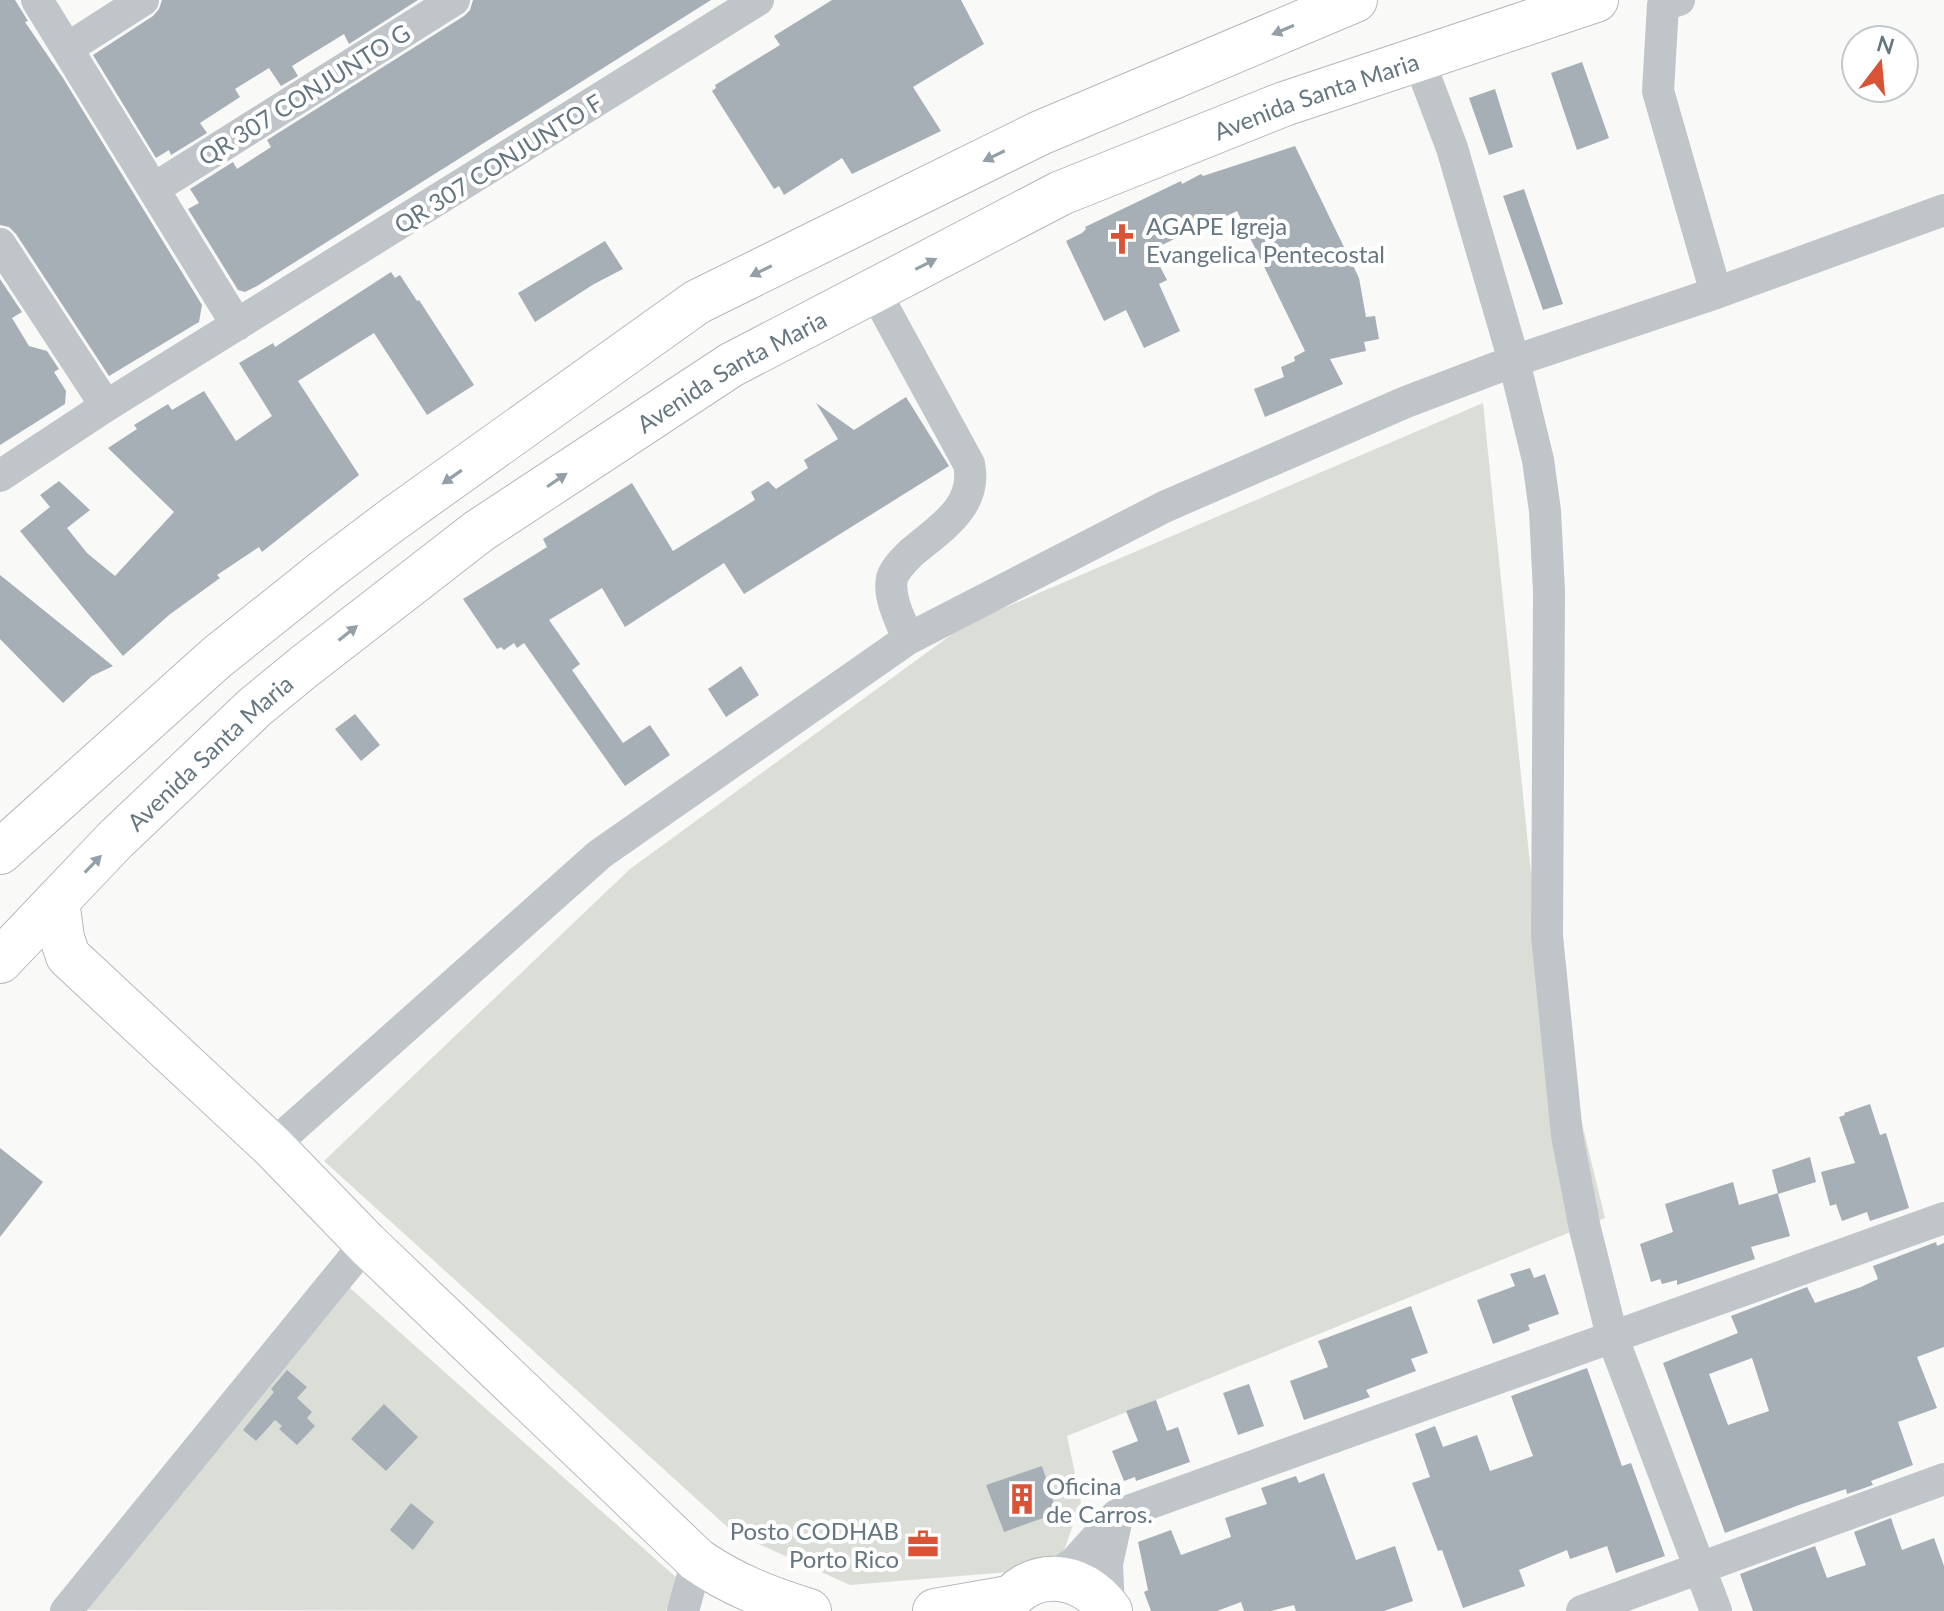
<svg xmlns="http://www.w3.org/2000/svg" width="1944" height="1611" font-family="Lato,sans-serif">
  <rect width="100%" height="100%" fill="#f9f9f8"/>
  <path fill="#daded7" d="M 1483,403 L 1538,942 L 1605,1218 L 1067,1436 L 1081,1502 L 1058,1568 L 850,1585 L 734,1533 L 324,1161 L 630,869 L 966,624 Z
    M 350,1288 L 678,1579 L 666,1611 L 84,1610 Z"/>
  <path fill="#a5afb5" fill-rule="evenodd" d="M 0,0 L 15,0 L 28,21 L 25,22 L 63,78 L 202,305 L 199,322 L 109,376 L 16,234 L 9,227 L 0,225 Z
    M 162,0 L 418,0 L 349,44 L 344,34 L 292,66 L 298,76 L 281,86 L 269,68 L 235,89 L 240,97 L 200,123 L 207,133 L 171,155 L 169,150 L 156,158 L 93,55 L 153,16 L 159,9 Z
    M 473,0 L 711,0 L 257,286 L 245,292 L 238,290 L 188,209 L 199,203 L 190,189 L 233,162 L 237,169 L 271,147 L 267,140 L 464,16 L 470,10 Z
    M 832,0 L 961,0 L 984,44 L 913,87 L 941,131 L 852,174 L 842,158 L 784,195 L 779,186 L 774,189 L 712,91 L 716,88 L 715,85 L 780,45 L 774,36 Z
    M 1582,62 L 1609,138 L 1577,150 L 1551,73 Z
    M 1495,89 L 1513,147 L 1489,155 L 1469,98 Z
    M 1295,146 L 1359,278 L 1366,317 L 1375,316 L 1379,339 L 1364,342 L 1366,351 L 1330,359 L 1343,384 L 1265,417 L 1254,389 L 1284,377 L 1281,367 L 1295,361 L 1294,357 L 1305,351 L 1237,211 L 1227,216 L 1225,214 L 1158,247 L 1159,250 L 1153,253 L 1167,280 L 1159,284 L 1180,331 L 1144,348 L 1126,310 L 1104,321 L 1066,241 L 1082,233 L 1086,229 L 1085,227 L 1181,181 L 1182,184 L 1201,174 L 1203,176 Z
    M 1524,189 L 1563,304 L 1543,310 L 1503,196 Z
    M 605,241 L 623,269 L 594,284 L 535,322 L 518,293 Z
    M 391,272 L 395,278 L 400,275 L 417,301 L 419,300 L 474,385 L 427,415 L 374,333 L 298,381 L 359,475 L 262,552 L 259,547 L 217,575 L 220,578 L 169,615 L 123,656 L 20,531 L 50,507 L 40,495 L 59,481 L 90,510 L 67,528 L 87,553 L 115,576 L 174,512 L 108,448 L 137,429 L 134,425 L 168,404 L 172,410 L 204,391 L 236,441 L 272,416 L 239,363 L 273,343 L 275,347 Z
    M 0,279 L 22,312 L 12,318 L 29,346 L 47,351 L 59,369 L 54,372 L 66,391 L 65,404 L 0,445 Z
    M 906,397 L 949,466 L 744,594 L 724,563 L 625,627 L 602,588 L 549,620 L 580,664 L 572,670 L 623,743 L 650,725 L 670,755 L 625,786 L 524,643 L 517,648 L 514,643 L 504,650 L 501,647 L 497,649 L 463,599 L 547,547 L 543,539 L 632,483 L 673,551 L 755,500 L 751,492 L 768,481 L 776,489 L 808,468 L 804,460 L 838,439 L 816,403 L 854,430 Z
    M 0,575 L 113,666 L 92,676 L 63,703 L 0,639 Z
    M 741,666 L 759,695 L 726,717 L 708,689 Z
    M 355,714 L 380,745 L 361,761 L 335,729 Z
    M 1870,1104 L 1880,1135 L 1886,1133 L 1909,1208 L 1870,1221 L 1867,1212 L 1842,1221 L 1836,1204 L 1830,1206 L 1821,1172 L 1855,1163 L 1839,1117 L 1845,1115 L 1844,1113 Z
    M 0,1148 L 43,1182 L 0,1237 Z
    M 1810,1157 L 1816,1182 L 1778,1194 L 1790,1236 L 1751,1247 L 1755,1259 L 1677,1285 L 1677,1280 L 1662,1284 L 1660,1279 L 1651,1282 L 1640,1244 L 1673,1232 L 1665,1204 L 1733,1182 L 1739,1205 L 1778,1193 L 1772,1170 Z
    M 1936,1242 L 1937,1246 L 1944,1243 L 1944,1347 L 1917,1357 L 1937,1408 L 1898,1422 L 1913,1465 L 1871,1481 L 1873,1485 L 1847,1494 L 1846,1489 L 1799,1505 L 1725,1533 L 1663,1363 L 1738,1333 L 1731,1316 L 1807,1287 L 1815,1303 L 1861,1287 L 1878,1279 L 1873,1266 ZM 1752,1358 L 1769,1411 L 1728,1425 L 1709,1374 Z
    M 1530,1268 L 1534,1278 L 1545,1274 L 1559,1314 L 1528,1325 L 1530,1330 L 1493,1344 L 1477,1300 L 1515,1286 L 1510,1274 Z
    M 1411,1306 L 1428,1353 L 1411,1359 L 1416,1371 L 1366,1390 L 1370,1397 L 1304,1420 L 1290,1381 L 1328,1367 L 1318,1341 Z
    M 1587,1368 L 1622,1466 L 1631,1463 L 1665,1556 L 1616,1573 L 1607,1546 L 1570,1559 L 1567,1550 L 1519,1570 L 1525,1586 L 1463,1608 L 1442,1550 L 1438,1551 L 1412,1483 L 1430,1477 L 1415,1434 L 1435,1426 L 1443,1447 L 1477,1435 L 1490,1471 L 1533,1456 L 1511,1396 Z
    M 287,1370 L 307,1387 L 297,1398 L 312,1412 L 307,1418 L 315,1426 L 297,1445 L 279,1429 L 282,1426 L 275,1420 L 256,1441 L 243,1430 L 274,1392 L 271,1389 Z
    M 1249,1384 L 1264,1426 L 1238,1435 L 1223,1393 Z
    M 1156,1400 L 1167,1431 L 1178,1427 L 1190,1462 L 1136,1481 L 1135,1477 L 1124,1481 L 1112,1451 L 1138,1441 L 1126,1411 Z
    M 384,1404 L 418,1437 L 386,1471 L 351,1439 Z
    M 1042,1466 L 1057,1513 L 1004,1532 L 986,1485 Z
    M 1324,1473 L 1356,1560 L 1395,1546 L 1413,1601 L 1384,1611 L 1296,1611 L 1294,1605 L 1271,1611 L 1244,1611 L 1241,1602 L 1217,1611 L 1151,1611 L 1144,1592 L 1148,1590 L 1138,1542 L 1171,1530 L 1181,1555 L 1231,1537 L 1225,1518 L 1267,1504 L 1261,1488 L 1296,1476 L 1299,1483 Z
    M 411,1503 L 434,1522 L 413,1550 L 390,1530 Z
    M 1891,1518 L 1902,1550 L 1934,1538 L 1944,1566 L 1944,1611 L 1753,1611 L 1740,1574 L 1815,1546 L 1827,1578 L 1866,1565 L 1854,1532 Z"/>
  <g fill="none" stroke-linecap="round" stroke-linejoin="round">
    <defs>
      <g id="secondary">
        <path d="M 0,852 L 216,658 L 326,570 L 392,520 L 697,302 L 1040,133 L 1355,0"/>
        <path d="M 57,901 L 62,938 L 68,956 L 272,1146 L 366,1243 L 697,1560 C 733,1585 768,1598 809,1611"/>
        <path id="s1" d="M 0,961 L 115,840 L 255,707 L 305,666 L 479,531 L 731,365 L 1061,193 L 1284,104 L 1596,0"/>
        <path d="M 935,1611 L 1009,1598"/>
        <path d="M 1001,1611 C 1028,1566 1081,1570 1110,1611"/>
      </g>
    </defs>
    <use href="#secondary" stroke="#b3b9bd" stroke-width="46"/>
    <path stroke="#c0c5c9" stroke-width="32" d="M 37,0 L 237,325
      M 1679,0 L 1663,5 L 1658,91 L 1716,293
      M 68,48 L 143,0
      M 1418,58 L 1452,148 L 1514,361 L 1538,460 L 1545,511 L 1549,592 L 1547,936 L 1567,1135 L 1585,1229 L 1612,1336 L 1716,1611
      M 155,188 L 454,0
      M 0,244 L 106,406
      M 874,290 L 969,464 C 978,507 939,529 911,553 C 904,560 895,569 892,578 C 888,598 901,621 908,639
      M 0,476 L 106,406 L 758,0
      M 272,1146 L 600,854 L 908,639 L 1164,507 L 1406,402 L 1514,361 L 1716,293 L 1944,210
      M 1052,1578 L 1075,1562 L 1117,1515 L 1944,1218
      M 1109,1610 L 1107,1564 L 1117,1518
      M 66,1611 L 366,1243
      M 683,1611 L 697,1560
      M 1582,1611 L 1944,1479"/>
    <use href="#secondary" stroke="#fff" stroke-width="44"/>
  </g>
  <defs><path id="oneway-solid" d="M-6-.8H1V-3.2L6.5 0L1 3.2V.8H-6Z" transform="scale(2)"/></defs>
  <g fill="#94a0a7">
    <use href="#oneway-solid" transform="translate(1283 30) rotate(157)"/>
    <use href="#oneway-solid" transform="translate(994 156) rotate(154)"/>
    <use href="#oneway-solid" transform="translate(926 264) rotate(-27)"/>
    <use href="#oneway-solid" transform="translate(761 271) rotate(154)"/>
    <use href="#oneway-solid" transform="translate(452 477) rotate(145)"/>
    <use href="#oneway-solid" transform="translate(557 480) rotate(-34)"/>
    <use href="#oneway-solid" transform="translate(348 633) rotate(-38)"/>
    <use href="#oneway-solid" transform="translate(93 864) rotate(-46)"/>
  </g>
  <defs>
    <symbol id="church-bare" viewBox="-9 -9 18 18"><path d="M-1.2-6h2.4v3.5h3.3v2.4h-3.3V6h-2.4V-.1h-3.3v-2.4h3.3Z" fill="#db5336" stroke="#fff" stroke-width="2.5" paint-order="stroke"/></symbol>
    <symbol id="building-bare" viewBox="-9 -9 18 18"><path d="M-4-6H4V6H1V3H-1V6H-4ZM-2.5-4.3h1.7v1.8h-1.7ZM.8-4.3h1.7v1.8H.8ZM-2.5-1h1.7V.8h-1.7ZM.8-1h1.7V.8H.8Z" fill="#db5336" stroke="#fff" stroke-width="2.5" paint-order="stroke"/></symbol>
    <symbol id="office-bare" viewBox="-9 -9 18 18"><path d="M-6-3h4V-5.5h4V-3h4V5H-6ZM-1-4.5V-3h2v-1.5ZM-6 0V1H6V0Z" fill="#db5336" stroke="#fff" stroke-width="2.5" paint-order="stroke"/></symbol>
  </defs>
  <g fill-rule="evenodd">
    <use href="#church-bare" x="1100" y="217" width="44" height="44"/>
    <use href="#building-bare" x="1000" y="1477" width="44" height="44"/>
    <use href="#office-bare" x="901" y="1522" width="44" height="44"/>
  </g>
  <g text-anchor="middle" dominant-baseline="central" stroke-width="8" stroke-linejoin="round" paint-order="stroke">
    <g font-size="24" fill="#667781" stroke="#fff">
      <text transform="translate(304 94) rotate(-32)">QR 307 CONJUNTO G</text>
      <text stroke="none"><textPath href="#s1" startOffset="1592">Avenida Santa Maria</textPath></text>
      <text transform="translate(498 163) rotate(-32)">QR 307 CONJUNTO F</text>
      <text stroke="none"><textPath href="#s1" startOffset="944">Avenida Santa Maria</textPath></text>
      <text stroke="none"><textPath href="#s1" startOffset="296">Avenida Santa Maria</textPath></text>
    </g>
    <g font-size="24" fill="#667781" stroke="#fff" text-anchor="start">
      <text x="1146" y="225">AGAPE Igreja<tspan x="1146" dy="28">Evangelica Pentecostal</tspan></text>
      <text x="1046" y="1485">Oficina<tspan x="1046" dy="28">de Carros.</tspan></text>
      <text x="899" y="1530" text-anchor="end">Posto CODHAB<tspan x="899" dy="28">Porto Rico</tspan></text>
    </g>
  </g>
  <g transform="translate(1880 64) rotate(16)"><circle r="38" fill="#ffffff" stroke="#c2c9cd" stroke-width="2"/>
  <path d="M0-6L14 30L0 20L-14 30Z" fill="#db5336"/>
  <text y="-12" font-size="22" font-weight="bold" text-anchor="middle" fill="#667781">N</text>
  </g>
</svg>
